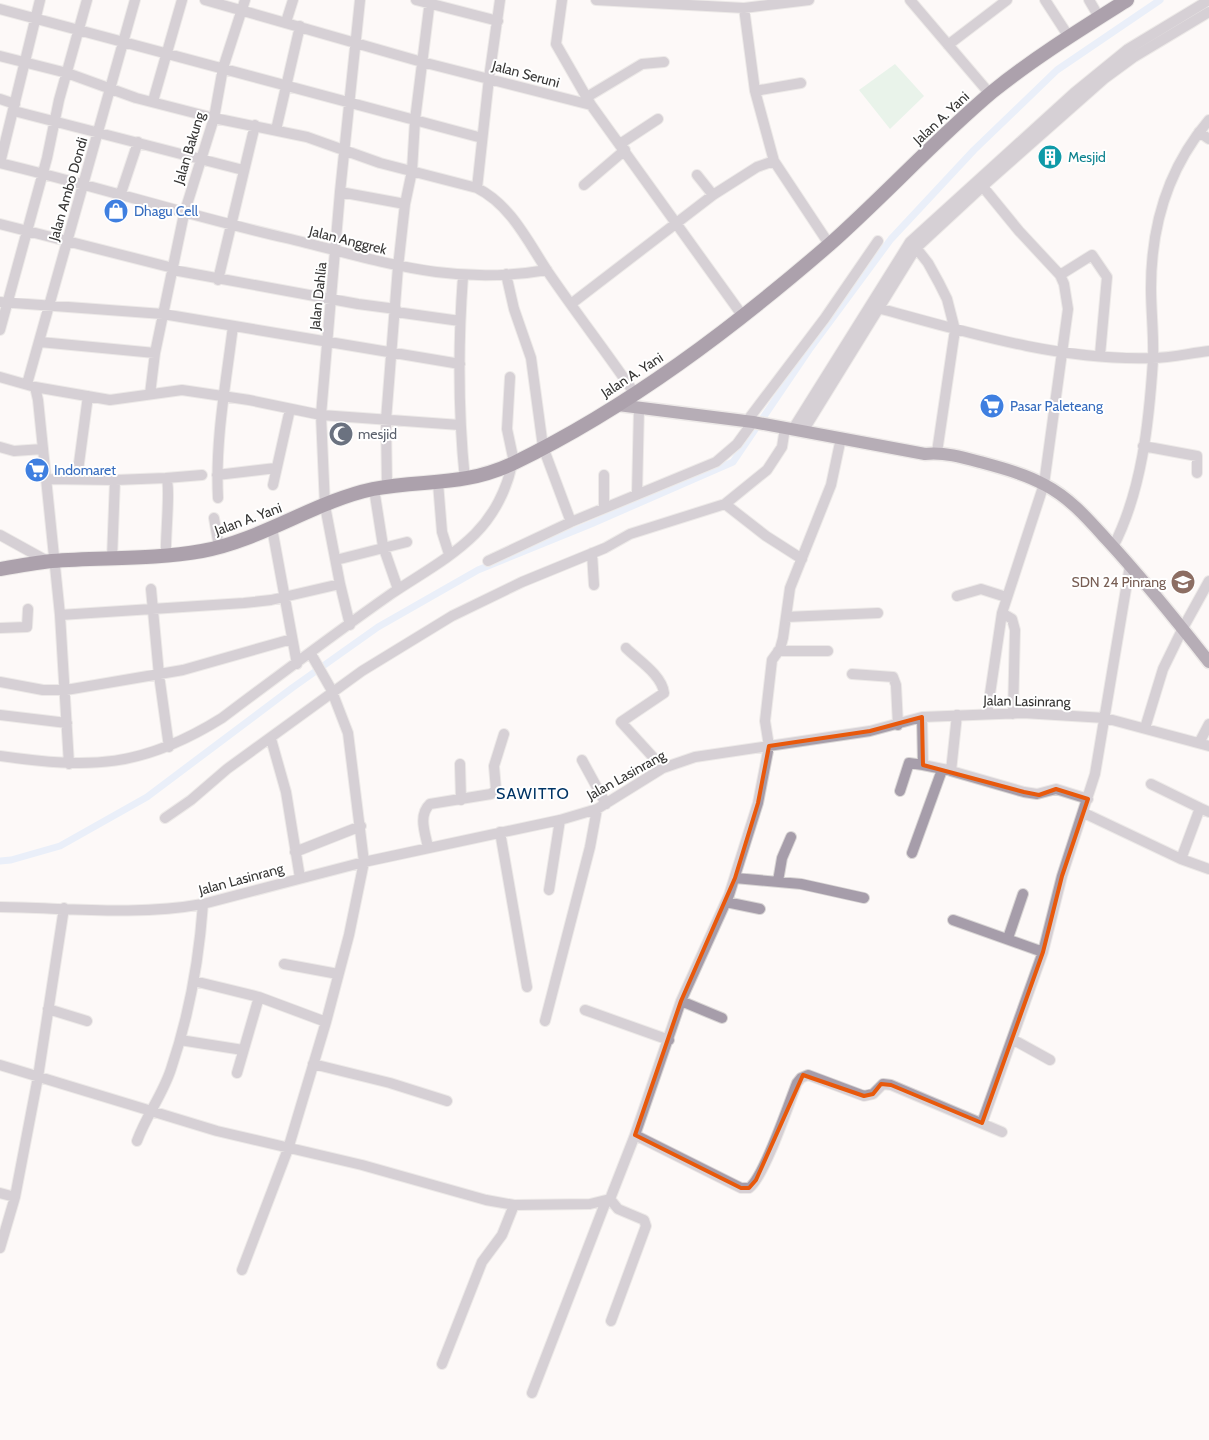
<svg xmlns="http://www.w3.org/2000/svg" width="1209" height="1440" font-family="Cabin,sans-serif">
  <rect width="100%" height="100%" fill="#fdf9f8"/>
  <path fill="#d0ecda" d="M 895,64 L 924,96 L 890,129 L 859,90 Z"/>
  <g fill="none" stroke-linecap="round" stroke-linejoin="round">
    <path stroke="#d2e3fb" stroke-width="7" d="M 0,861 L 11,860 L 60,846 L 147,797 L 292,688 L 378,627 L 478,570 L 591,524 L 733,462 L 809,350 L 891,239 L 974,150 L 1057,70 L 1160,0"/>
    <defs>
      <path id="minor" d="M 205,0 L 422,62 L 591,105 L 742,315
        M 416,0 L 498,21
        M 562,0 L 556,44 L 591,105
        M 596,0 L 744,8 L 809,0
        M 910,0 L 990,94
        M 1045,0 L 1069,37
        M 1089,0 L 1099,17
        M 744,8 L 755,91 L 774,161 L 829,244
        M 0,9 L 482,138
        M 286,22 L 293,0
        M 948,45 L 1007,0
        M 0,56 L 67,73 L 136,98 L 214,118 L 307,137 L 380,163 L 477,188 C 511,205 528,242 548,272 C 576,313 607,353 635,394
        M 755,91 L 801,83
        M 587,97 L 642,64 L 664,62
        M 0,99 L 15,104
        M 153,101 L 182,0
        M 14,111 L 243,170
        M 276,130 L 300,26
        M 1199,132 L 1209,139
        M 620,144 L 658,119
        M 0,163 C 96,186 190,216 286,238 C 379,260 448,287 547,270
        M 0,163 L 40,0
        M 697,175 L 713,195
        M 979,182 L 1019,231 L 1060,275 L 1064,284 L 1068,309 L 1044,484 L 1002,613 L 987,714
        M 584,185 L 625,150
        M 477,188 L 489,78 L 500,0
        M 340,192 L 405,204
        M 120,196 L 138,142
        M 0,224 L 173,268
        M 913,244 L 928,263 L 939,283 L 947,299 L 955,330 L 937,452
        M 173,270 L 358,304 L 396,309
        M 506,274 L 514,309 L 531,358 L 543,447 L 571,522
        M 1060,275 L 1092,255 L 1107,277 L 1100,355
        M 463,276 C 458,344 458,412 465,480
        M 218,280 L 255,125
        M 0,302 L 163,314 L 460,364
        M 571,304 L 713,195 L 757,167 L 774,161
        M 878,308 C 966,332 1059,361 1152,358 C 1171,358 1190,353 1209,351
        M 396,312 L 460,321
        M 0,330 L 47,158 L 59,100 L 87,0
        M 40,342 L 155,353
        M 0,377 L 35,387 L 38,400 L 60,615 L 69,764
        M 510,377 L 507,429 L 514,462
        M 27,384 L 135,0
        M 35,387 L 110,400 L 182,390 L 249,400 L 321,415 L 460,425
        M 150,394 L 155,353 L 184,214 L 214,118 L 223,68 L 245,0
        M 747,421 L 825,318 L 878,241
        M 793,429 L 910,242 L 1074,93 L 1128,49 L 1209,0
        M 803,431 L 916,248 L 983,186 L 1104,79 L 1134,57 L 1209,12
        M 1143,446 L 1197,456 L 1197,473
        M 0,447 L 14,451 L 43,449
        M 217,475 L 276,468
        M 604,475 L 604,508
        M 77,478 L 88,396
        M 166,478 L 202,475
        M 48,479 L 115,480 L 166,478 C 171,485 165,539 166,554
        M 438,483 L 442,532 L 449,554
        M 273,485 L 290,409
        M 387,487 L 386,420 L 398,267 L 405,204 L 412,171 L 415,120 L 430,0
        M 374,489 L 383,546 L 398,589
        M 637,494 L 639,408
        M 218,498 C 215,440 226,383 233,326
        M 725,504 L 766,536 L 802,559
        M 214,518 L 219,547
        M 272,528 L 297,664
        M 0,535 L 49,562
        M 1113,547 C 1142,491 1149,422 1153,360 C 1154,336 1151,312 1151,288 C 1151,225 1168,168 1209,120
        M 592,553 L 594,585
        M 112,559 L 115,480
        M 336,560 L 407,542
        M 488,561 L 571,522 L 716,462 L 737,444 L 753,422
        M 340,584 L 325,506 L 321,415 L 340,192 L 360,0
        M 151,589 L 159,675 L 169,747
        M 957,596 L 981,589 L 1006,597
        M 1002,613 L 1012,619 L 1015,630 L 1013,714
        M 60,615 L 244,603 L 271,600 L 340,584 L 350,625
        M 786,617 L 878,613
        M 0,628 L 27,627 L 28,609
        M 626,648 C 638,660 662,675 664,693 L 621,722 L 663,768
        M 778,651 L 828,651
        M 852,674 L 893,677 L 896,685 L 898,725
        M 0,682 L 43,690 L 66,690 L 183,670 L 292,639
        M 0,715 L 67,723
        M 957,715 L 951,771 L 1024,792 L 1037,794 L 1056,789 L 1088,799
        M 922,717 L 923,765 L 948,770
        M 1145,728 L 1163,669 L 1183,628 L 1209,581
        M 271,739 L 286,792 L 300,878
        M 1199,743 L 1209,724
        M 0,756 C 91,769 142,768 222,718 C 278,676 334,634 391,594 C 419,575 451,558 475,534 C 494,515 507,489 512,464
        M 582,760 L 606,804
        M 460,764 L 461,800
        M 1151,784 L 1200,808 L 1181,859
        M 900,791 L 909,763 L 923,765
        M 1200,808 L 1209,812
        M 1084,813 L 1181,859 L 1209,869
        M 165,818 L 191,800 L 227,769 L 362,671 L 452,616 L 522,582 L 605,548 L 630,534 L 725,504 L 767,470 L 782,447 L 785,428
        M 500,832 L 527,987
        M 428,847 C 425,833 418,815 430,804 L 491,794 L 496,790 L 494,766 L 504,734
        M 295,852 L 361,826
        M 912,853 L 942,770
        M 735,878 L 801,884 L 864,898
        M 778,881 L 782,858 L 791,837
        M 549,890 L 560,820
        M 726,902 L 760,909
        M 0,907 C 67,908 137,916 203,904 L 364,862 L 560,820 L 597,809 L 663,768 L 695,757 L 870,731 L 922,717 L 1023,713 L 1105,718 L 1209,746
        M 953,920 L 1043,952
        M 1008,938 L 1023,894
        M 284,964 L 338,974
        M 194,981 L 259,997 L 326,1022
        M 681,1001 L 722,1018
        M 48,1009 L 87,1021
        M 585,1010 L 669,1040
        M 545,1021 L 590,847 L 597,809
        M 1012,1039 L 1050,1060
        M 180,1040 L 243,1050
        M 313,1064 L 390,1083 L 447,1101
        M 0,1065 L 217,1131 L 362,1165 L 486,1200 L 514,1205 L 590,1204 L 610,1199 L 635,1135 L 681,1001 L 729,895 L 758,803 L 769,746 L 765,721 L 772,660 L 780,649 L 783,638 L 790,588 L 831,485 L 841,438
        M 237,1073 L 259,997
        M 982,1123 L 1043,952 L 1062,876 L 1095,774 L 1130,565
        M 635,1135 L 741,1188 L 749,1188 C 764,1178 789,1103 797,1083 L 801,1078 L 808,1075 L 864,1096 L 873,1094 L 883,1084 L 891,1085 L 1002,1132
        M 137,1141 C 146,1116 163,1094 171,1069 C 189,1016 199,960 203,904
        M 0,1193 L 15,1197
        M 610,1199 L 618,1209 L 644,1220 L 646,1226 L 611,1321
        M 0,1248 L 15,1197 L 38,1077 L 64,908
        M 242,1270 L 288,1149 L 326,1022 L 349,935 L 364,862 L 348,733 L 331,689 L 311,654
        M 442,1364 L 482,1262 L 502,1235 L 514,1205
        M 532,1393 L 606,1201"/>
      <path id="major" d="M 618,405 L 753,422 L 925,454 C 944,452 962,457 980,462 C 1002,468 1025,474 1045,485 C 1070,498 1088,519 1107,540 C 1143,579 1176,620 1209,662"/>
      <path id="highway" d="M 0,569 C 17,566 34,563 52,561 C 101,557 152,560 202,551 C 262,540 316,501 373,489 C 425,479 463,487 514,463 C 629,407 733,328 830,244 C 885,195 935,140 992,92 C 1034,58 1081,29 1127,0"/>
    </defs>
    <use href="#minor" stroke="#d9d6d5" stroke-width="12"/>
    <use href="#major" stroke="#d9d6d5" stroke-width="15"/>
    <use href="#highway" stroke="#d9d6d5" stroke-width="16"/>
    <use href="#minor" stroke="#a69daa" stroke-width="10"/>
    <use href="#major" stroke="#615167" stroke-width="12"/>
    <use href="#highway" stroke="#493750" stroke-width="14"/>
  </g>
  <path d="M0 0H1209V1440H0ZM 922,717 L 923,765 L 1024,792 L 1039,795 L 1056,789 L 1088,799 L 1062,876 L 1043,952 L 982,1123 L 891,1085 L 881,1084 L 873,1094 L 864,1096 L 803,1075 L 756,1180 L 749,1188 L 741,1188 L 635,1135 L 681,1001 L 735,878 L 758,803 L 769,746 L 870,731 Z" fill="#fdf9f8" fill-opacity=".55" fill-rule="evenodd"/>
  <path fill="none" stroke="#e8590c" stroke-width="4" stroke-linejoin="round" d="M 922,717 L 923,765 L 1024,792 L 1039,795 L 1056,789 L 1088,799 L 1062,876 L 1043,952 L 982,1123 L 891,1085 L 881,1084 L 873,1094 L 864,1096 L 803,1075 L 756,1180 L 749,1188 L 741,1188 L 635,1135 L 681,1001 L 735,878 L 758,803 L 769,746 L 870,731 Z"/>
  <defs>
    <symbol id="building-disc" viewBox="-11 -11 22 22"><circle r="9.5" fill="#0f9aa8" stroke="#fff"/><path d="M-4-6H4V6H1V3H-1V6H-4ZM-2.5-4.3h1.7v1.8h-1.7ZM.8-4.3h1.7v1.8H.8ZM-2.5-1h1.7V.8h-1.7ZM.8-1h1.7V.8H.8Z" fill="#fff"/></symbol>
    <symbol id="shop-disc" viewBox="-11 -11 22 22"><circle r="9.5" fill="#3f7fe0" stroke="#fff"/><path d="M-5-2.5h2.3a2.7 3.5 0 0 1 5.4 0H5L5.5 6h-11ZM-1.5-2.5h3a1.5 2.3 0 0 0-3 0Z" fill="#fff"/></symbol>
    <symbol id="supermarket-disc" viewBox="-11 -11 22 22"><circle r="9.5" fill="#3f7fe0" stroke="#fff"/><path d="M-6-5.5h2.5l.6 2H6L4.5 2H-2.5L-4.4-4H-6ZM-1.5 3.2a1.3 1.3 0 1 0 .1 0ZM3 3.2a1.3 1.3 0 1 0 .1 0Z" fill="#fff"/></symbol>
    <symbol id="mosque-disc" viewBox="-11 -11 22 22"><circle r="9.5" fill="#6b7280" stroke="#fff"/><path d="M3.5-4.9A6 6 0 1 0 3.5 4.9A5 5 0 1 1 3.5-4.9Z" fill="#fff"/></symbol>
    <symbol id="school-disc" viewBox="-11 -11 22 22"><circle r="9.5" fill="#8d6e63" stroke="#fff"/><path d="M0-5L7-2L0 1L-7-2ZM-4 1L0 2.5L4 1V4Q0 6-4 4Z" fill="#fff"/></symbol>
  </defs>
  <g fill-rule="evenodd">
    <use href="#building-disc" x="1036" y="143" width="28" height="28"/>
    <use href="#shop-disc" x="102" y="197" width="28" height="28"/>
    <use href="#supermarket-disc" x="978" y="392" width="28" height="28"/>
    <use href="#mosque-disc" x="327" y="420" width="28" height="28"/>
    <use href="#supermarket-disc" x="23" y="456" width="28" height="28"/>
    <use href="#school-disc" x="1169" y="568" width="28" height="28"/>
  </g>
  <g text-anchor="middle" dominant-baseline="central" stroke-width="4" stroke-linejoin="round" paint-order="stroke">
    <g font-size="14" fill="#363534" stroke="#fff">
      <text transform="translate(526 74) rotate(15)">Jalan Seruni</text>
      <text transform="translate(941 118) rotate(-43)">Jalan A. Yani</text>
      <text transform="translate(189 148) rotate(-73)">Jalan Bakung</text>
      <text transform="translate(68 189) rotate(-74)">Jalan Ambo Dondi</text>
      <text transform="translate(348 240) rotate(14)">Jalan Anggrek</text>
      <text transform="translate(318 296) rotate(-84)">Jalan Dahlia</text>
      <text transform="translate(632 375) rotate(-33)">Jalan A. Yani</text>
      <text transform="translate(248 519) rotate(-20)">Jalan A. Yani</text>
      <text transform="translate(1027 701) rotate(1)">Jalan Lasinrang</text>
      <text transform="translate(626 775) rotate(-29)">Jalan Lasinrang</text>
      <text transform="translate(241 879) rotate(-15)">Jalan Lasinrang</text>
    </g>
    <g font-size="14" fill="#0d838f" stroke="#fff" text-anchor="start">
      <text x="1068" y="157">Mesjid</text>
    </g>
    <g font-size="14" fill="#366cbe" stroke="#fff" text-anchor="start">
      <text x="134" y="211">Dhagu Cell</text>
      <text x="1010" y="406">Pasar Paleteang</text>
      <text x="54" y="470">Indomaret</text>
    </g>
    <g font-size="14" fill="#5b616d" stroke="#fff" text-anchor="start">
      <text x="358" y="434">mesjid</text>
    </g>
    <g font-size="14" fill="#785e54" stroke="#fff" text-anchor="end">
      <text x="1166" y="582">SDN 24 Pinrang</text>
    </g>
    <g font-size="16" letter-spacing="1" fill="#013465" stroke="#fff">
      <text x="533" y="793">SAWITTO</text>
    </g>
  </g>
</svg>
